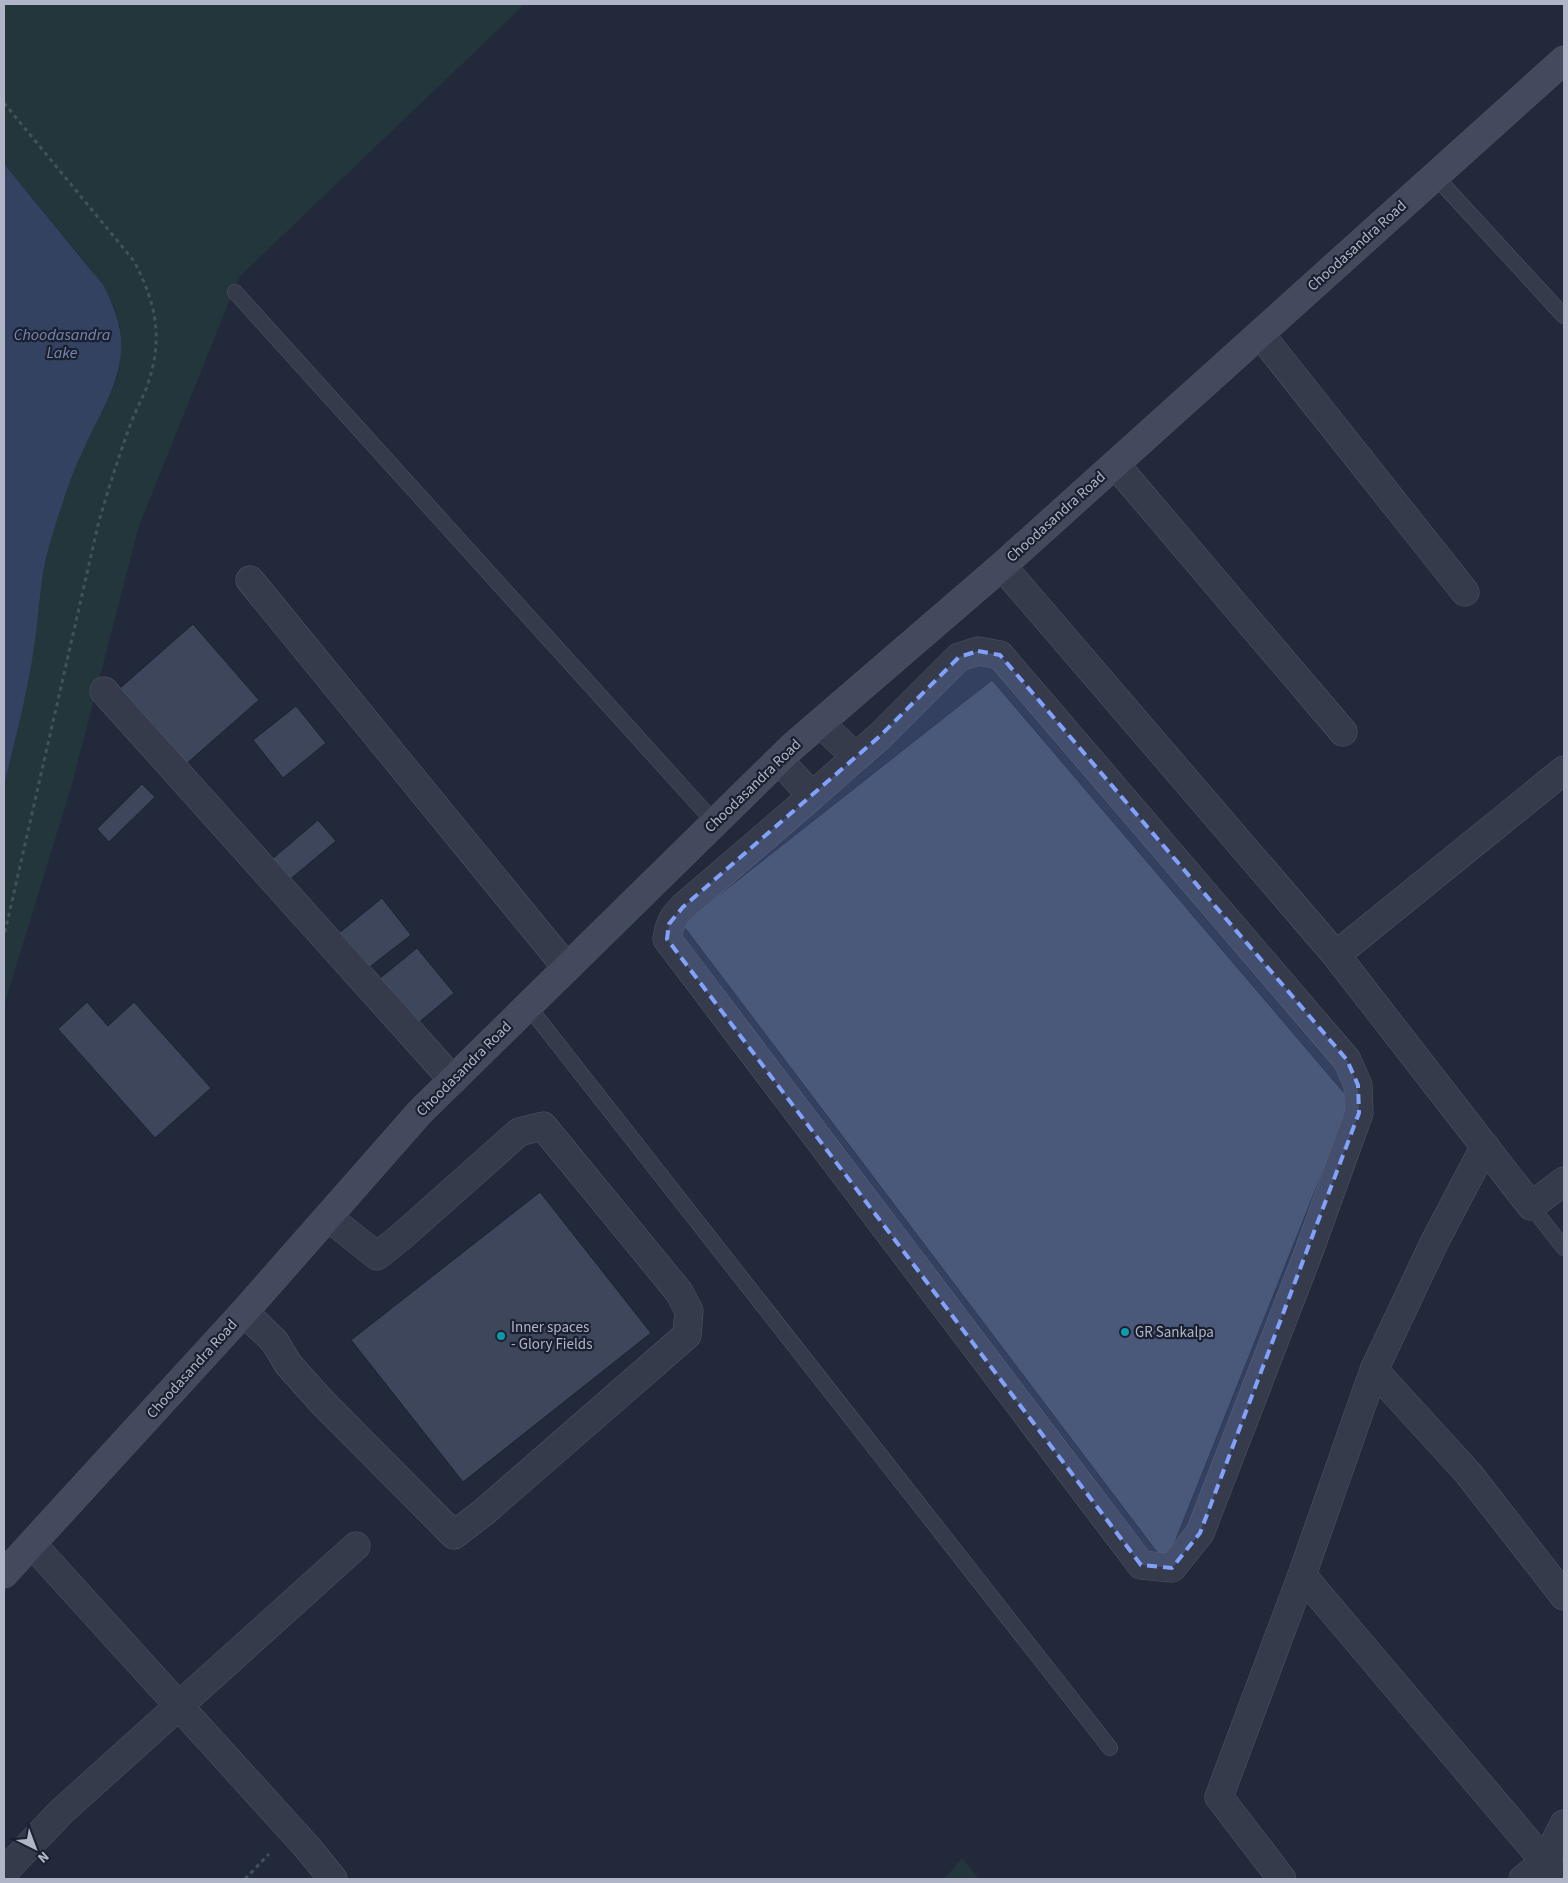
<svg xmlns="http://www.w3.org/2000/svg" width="1568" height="1883" font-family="'Source Sans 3',sans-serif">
  <rect width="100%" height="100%" fill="#21293a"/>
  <path fill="#23363b" d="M 4,4 L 525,4 L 239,277 L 139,526 L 72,784 L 4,1006 L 4,785 L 14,744 L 34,648 L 39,597 L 49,546 L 64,497 L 84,446 L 109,398 L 118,375 L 121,351 L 120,327 L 114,306 L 91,269 L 4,164 Z
    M 962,1858 L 979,1879 L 944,1879 Z"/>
  <path fill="#344262" d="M 4,164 L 104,286 C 114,307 123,328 121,351 C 119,386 99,415 85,446 C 70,477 60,510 50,543 C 40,577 39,613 34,648 C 27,694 15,740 4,785 Z"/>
  <path fill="#3d465b" stroke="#1c2231" d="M 193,624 L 259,700 L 185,765 L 119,689 Z
    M 992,680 L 1351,1101 L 1166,1564 L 682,924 Z
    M 296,706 L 326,743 L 283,778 L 253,740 Z
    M 142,784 L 155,797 L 109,842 L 97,829 Z
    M 318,820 L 336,841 L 288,881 L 271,860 Z
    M 382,898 L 411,935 L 367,969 L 339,933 Z
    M 417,948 L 454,993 L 411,1029 L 374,983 Z
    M 87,1002 L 108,1026 L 134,1002 L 211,1088 L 155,1138 L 58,1029 Z
    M 540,1192 L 651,1333 L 463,1482 L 351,1340 Z"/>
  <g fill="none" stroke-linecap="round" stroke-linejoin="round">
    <defs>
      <path id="lane" d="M 1435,176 L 1564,316
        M 235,292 L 715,823
        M 528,1006 L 1110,1748
        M 1531,1206 L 1564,1248"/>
      <path id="street" d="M 1260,334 L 1465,592
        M 1115,464 L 1343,732
        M 1002,566 L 1336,955 L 1531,1206 L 1564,1181
        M 250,580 L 567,968
        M 104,691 L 453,1080
        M 779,760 L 812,796 L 683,907 C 673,917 669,924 667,939 L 1141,1565 L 1172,1568 L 1200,1533 L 1308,1254 L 1359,1113 L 1358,1085 L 1347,1060 L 1000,655 L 978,651 L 959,657 L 880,736 L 856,757 L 820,723
        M 812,796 L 856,757
        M 1336,955 L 1564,770
        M 1485,1146 L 1434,1243 L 1374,1370 L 1302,1575 L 1545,1862 L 1564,1824
        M 244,1312 L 275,1342 L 288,1364 L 322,1402 L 454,1535 L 484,1512 L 687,1335 L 689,1311 L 679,1292 L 543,1126 L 519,1132 L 401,1237 L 377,1256 L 328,1217
        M 1374,1370 L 1468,1473 L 1564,1596
        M 32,1544 L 307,1847 L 333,1879
        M 4,1872 L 61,1812 L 356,1546
        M 1282,1879 L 1219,1797 L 1302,1575
        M 1523,1879 L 1545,1862 L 1560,1879"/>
      <path id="secondary" d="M 4,1574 L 244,1312 L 420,1112 L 792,747 L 1002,566 L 1564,60"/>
    </defs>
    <use href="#lane" stroke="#505665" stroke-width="16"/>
    <use href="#street" stroke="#505665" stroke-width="29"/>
    <use href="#secondary" stroke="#505665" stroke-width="29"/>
    <path stroke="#415359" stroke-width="3" stroke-dasharray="4 4" stroke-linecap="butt" d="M 4,103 L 134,261 C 157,305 164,341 146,389 C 140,403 133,416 128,431 C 117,462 107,493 98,525 L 4,936
      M 245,1879 L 269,1854"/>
    <use href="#lane" stroke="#353b4b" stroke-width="15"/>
    <use href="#street" stroke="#353b4b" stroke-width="28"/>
    <use href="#secondary" stroke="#434a5e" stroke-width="28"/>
  </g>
  <path fill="#81a1fb" fill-opacity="0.2" stroke="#81a1fb" stroke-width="4" stroke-dasharray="10 6" stroke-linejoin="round" d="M 978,651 L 1000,655 L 1347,1060 L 1358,1085 L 1359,1113 L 1200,1533 L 1172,1568 L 1141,1565 L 667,939 L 669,924 L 683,907 L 880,736 L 959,657 Z"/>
  <g fill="#0f9aa8" stroke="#1a202f" stroke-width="2">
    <circle cx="1125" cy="1332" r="5"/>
    <circle cx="501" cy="1336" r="5"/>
  </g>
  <g text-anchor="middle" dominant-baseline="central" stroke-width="4.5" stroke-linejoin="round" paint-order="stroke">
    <g font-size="15" fill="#b0b6c7" stroke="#1a202f">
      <text transform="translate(1357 246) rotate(-42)">Choodasandra Road</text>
      <text transform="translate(1056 517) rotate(-42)">Choodasandra Road</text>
      <text transform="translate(753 786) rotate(-44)">Choodasandra Road</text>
      <text transform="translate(464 1069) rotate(-45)">Choodasandra Road</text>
      <text transform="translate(192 1369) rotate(-48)">Choodasandra Road</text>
    </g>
    <g font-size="15" fill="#b0b6c7" stroke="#1a202f" text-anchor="start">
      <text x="511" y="1327">Inner spaces<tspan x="511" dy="17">- Glory Fields</tspan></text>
      <text x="1135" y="1332">GR Sankalpa</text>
    </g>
    <g font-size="16" font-style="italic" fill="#7688b0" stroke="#1a202f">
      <text x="62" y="335">Choodasandra<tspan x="62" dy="18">Lake</tspan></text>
    </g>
  </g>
  <rect width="1568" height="1883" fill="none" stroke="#b0b6c7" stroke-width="10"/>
  <g transform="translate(35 1848) rotate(138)" stroke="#1a202f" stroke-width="4" paint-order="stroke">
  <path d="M0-4L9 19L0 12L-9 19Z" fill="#b0b6c7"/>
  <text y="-8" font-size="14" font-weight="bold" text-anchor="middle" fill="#b0b6c7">N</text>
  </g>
</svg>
